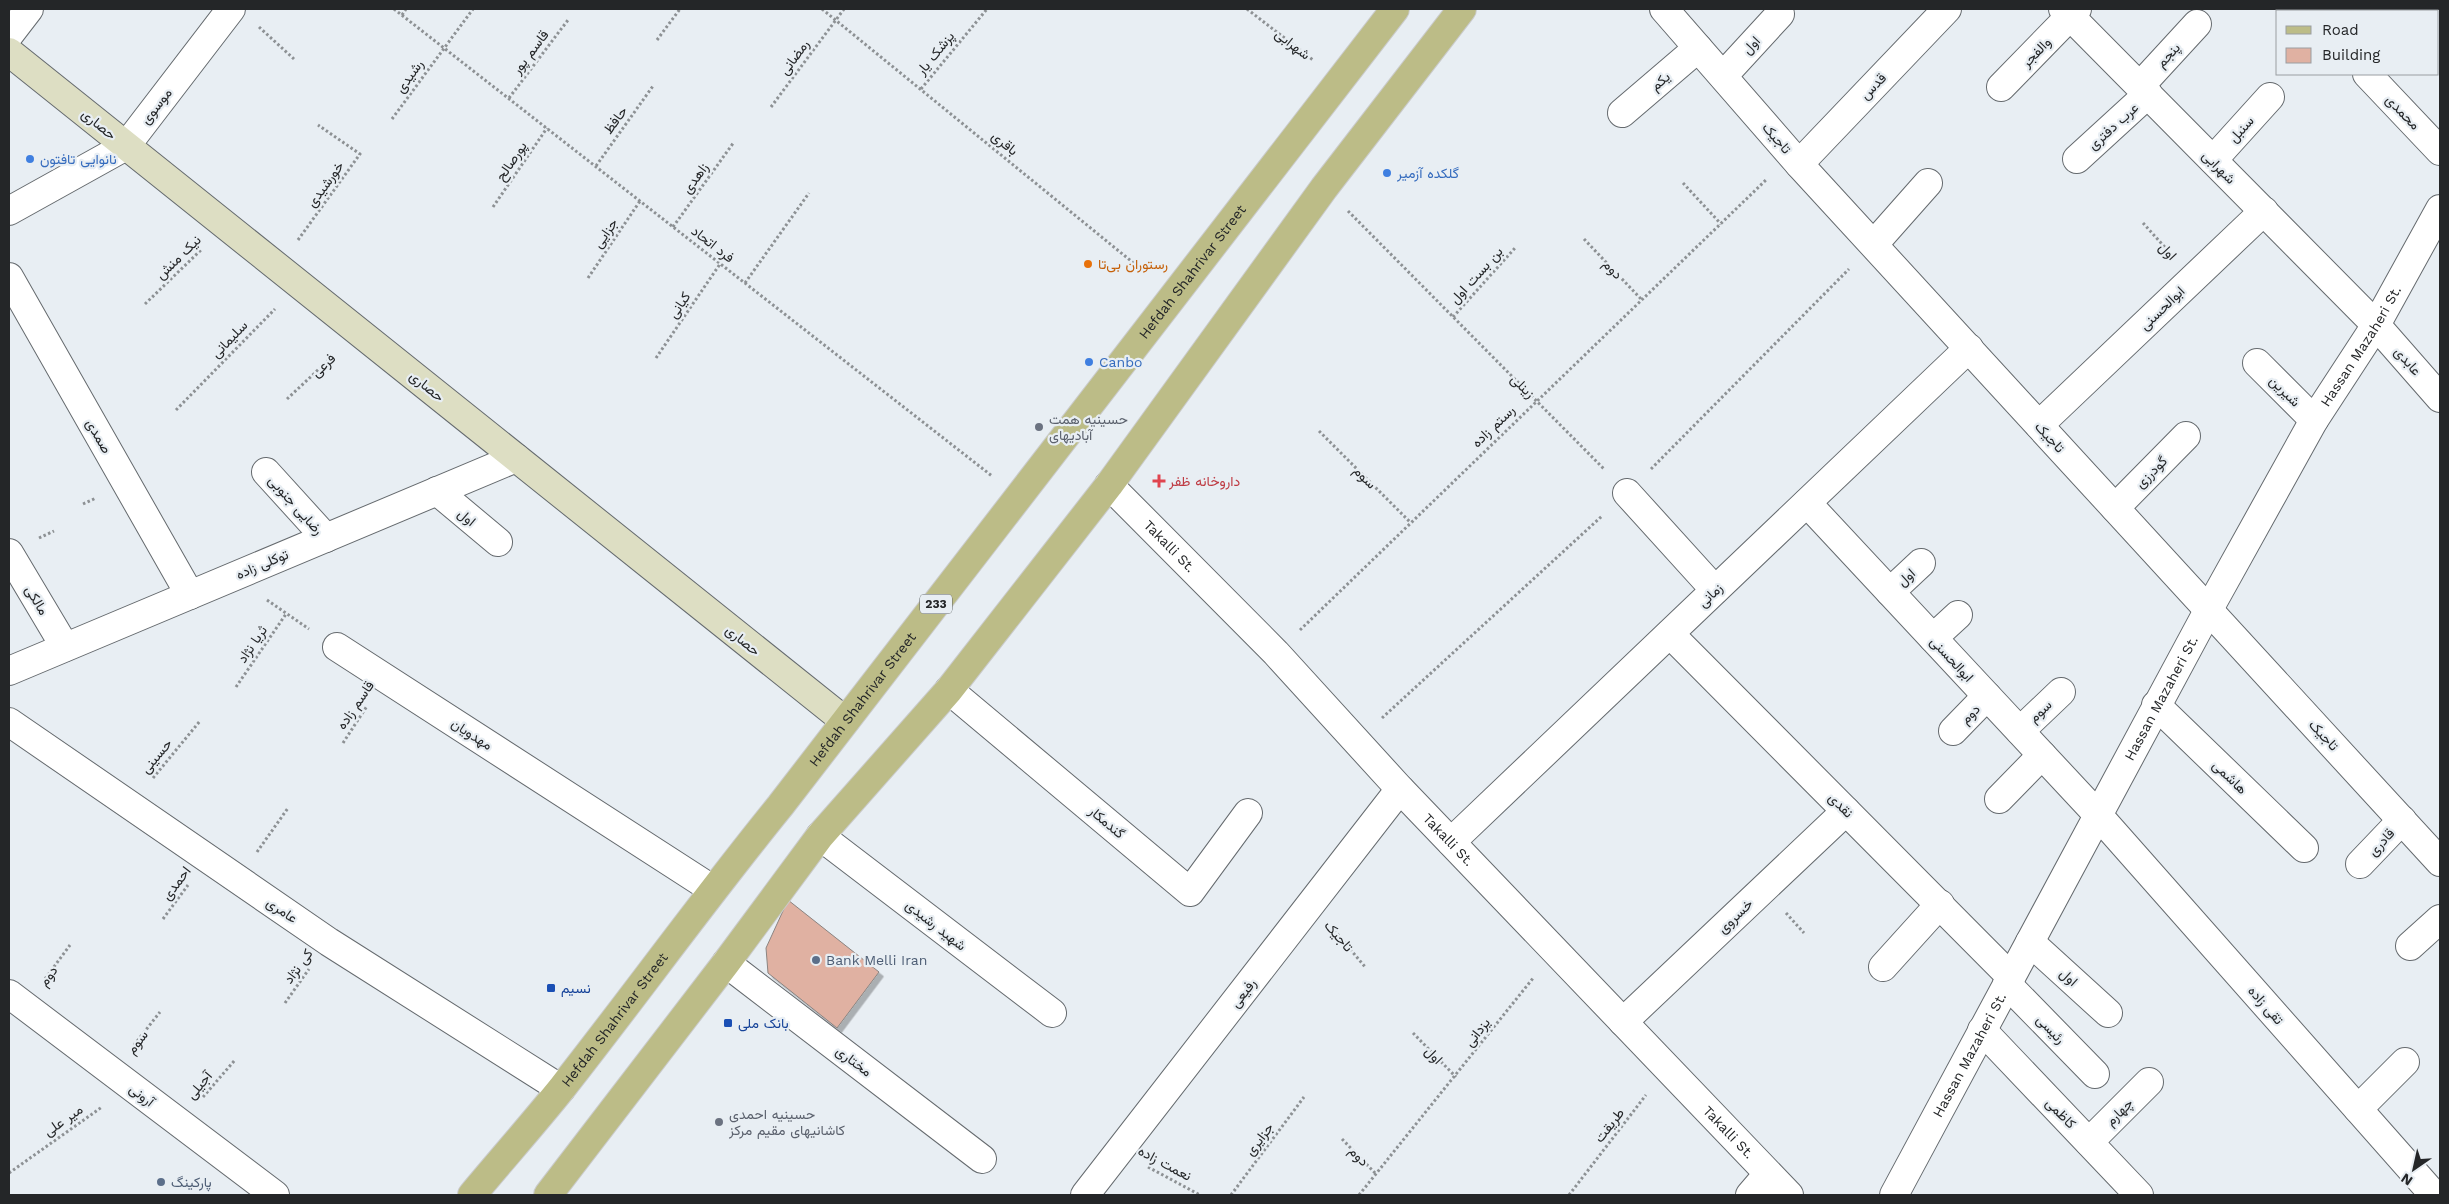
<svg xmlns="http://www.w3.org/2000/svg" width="2449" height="1204" font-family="'Work Sans',Vazirmatn,sans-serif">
  <defs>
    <filter id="shadow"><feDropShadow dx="4.5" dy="4.5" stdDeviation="0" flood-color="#0004"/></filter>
  </defs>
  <rect width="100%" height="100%" fill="#e8eef3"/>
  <path fill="#e0b1a2" stroke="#8b8481" filter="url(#shadow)" d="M 788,900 L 879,972 L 837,1028 L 768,973 L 766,948 Z"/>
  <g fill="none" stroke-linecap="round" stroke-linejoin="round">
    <defs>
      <g id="minor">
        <path d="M 1664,9 L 1799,164 L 2440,862"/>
        <path d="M 2063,9 L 2376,325 L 2440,398"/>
        <path d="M 2323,11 L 2325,9"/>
        <path d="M 9,35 L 29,9"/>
        <path d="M 2367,74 L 2440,151"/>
        <path d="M 1723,76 L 1780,14"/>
        <path d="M 2140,86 L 2197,24"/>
        <path d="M 2001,87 L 2077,9"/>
        <path d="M 1622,113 L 1698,48"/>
        <path d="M 2077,159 L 2148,94"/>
        <path d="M 2213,160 L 2270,97"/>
        <path d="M 1799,164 L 1947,9"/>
        <path d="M 9,211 L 126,146 L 231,9"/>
        <path d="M 1874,244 L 1928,183"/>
        <path d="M 9,277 L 190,595"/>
        <path d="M 2257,363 L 2314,420"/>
        <path d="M 2039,425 L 2264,211"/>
        <path d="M 266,472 L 326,538"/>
        <path id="s1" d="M 1109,485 L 1276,653 L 1400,789 L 1789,1195"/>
        <path d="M 437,491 L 498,542"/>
        <path d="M 1627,493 L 1715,590"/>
        <path d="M 1807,503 L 2098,815 L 2434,1195"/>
        <path d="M 2115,508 L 2186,436"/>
        <path d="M 9,553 L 65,647"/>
        <path d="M 1890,592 L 1921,563"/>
        <path d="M 1670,634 L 2011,977"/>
        <path d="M 1933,638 L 1958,615"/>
        <path d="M 337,647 L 712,889"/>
        <path d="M 9,671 L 516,458"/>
        <path d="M 949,690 L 1190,892 L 1248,813"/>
        <path d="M 2156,705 L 2304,848"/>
        <path d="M 9,722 L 329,942 L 561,1089"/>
        <path d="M 1953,731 L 1987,696"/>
        <path d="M 2020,731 L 2061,692"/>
        <path d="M 1999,799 L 2042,755"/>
        <path d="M 820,836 L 1052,1013"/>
        <path d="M 1451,842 L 1969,348"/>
        <path d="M 2360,864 L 2402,820"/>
        <path d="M 2030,942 L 2108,1013"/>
        <path d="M 2410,946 L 2440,919"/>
        <path d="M 726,963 L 982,1159"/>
        <path d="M 1883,967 L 1940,904"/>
        <path d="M 2007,984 L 2095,1074"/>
        <path d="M 9,994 L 275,1195"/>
        <path d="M 1623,1022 L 1846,811"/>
        <path d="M 1982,1030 L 2139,1195"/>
        <path d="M 2358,1109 L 2405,1062"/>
        <path d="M 2089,1142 L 2149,1082"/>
        <path d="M 1085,1195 L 1400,789"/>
        <path d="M 1750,1195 L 1768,1174"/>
        <path id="s2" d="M 1894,1195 L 2209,609 L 2314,420 L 2376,325 L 2440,209"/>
      </g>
      <path id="secondary" d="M 9,52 L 845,721"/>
      <g id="primary">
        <path id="s3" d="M 472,1195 C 502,1159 533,1124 562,1088 C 636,994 705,898 780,806 L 1395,9"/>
        <path d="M 548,1195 L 726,963 L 820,836 L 949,690 L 1109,485 L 1324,188 L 1462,9"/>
      </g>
    </defs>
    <use href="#minor" stroke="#656a6e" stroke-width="30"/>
    <use href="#secondary" stroke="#656a6e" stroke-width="30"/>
    <use href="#primary" stroke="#cacbcb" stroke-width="30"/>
    <path stroke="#8d9194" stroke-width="3" stroke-dasharray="2.5 2.5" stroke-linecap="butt" d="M 394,9 L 992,476
      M 822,9 L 1147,274
      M 1247,9 L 1313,60
      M 402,15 L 406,9
      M 259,27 L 294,59
      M 657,40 L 680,9
      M 921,89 L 987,9
      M 509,98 L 568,20
      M 771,107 L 844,9
      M 392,119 L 473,9
      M 596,166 L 653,86
      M 1683,183 L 1721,224
      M 493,207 L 547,128
      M 1348,211 L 1604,469
      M 2143,223 L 2171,254
      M 673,227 L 734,142
      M 1584,239 L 1642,300
      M 298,240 L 360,154 L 318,125
      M 588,278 L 640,201
      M 745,283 L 809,193
      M 145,304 L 202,249
      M 1453,317 L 1515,248
      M 656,358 L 720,264
      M 287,399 L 334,355
      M 176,410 L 275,309
      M 1319,431 L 1410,522
      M 1651,469 L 1849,269
      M 83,504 L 96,498
      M 39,538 L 54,531
      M 267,600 L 309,629
      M 1300,630 L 1767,179
      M 236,687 L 286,614
      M 1382,718 L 1602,516
      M 343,743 L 367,706
      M 153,778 L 200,721
      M 257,852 L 288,808
      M 1786,913 L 1804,933
      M 163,919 L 188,885
      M 1334,930 L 1366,968
      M 45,979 L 70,945
      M 285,1003 L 309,969
      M 1413,1033 L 1456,1077
      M 134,1045 L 160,1012
      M 203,1097 L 235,1060
      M 1342,1139 L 1376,1174
      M 1148,1167 L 1200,1195
      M 9,1173 L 102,1107
      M 1231,1195 L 1304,1097
      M 1359,1195 L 1534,977
      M 1569,1195 L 1646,1095"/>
    <use href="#minor" stroke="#fff" stroke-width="28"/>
    <use href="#secondary" stroke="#dddec3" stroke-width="28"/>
    <use href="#primary" stroke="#bcbc87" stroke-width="28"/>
  </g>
  <g fill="#3f7fe0" stroke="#e8eef3" stroke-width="2">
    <circle cx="30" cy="159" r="5"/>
    <circle cx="1387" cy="173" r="5"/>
    <circle cx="1089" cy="362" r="5"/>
  </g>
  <circle fill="#e8710a" stroke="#e8eef3" stroke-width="2" cx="1088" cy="264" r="5"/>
  <g fill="#6b7280" stroke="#e8eef3" stroke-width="2">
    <circle cx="1039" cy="427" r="5"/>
    <circle cx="719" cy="1122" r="5"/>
  </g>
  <path fill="#e0444e" stroke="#e8eef3" stroke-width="2" d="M1156.5 473.5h5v5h5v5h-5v5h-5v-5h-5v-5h5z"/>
  <g fill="#5c6f8a" stroke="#e8eef3" stroke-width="2">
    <circle cx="816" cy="960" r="5"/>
    <circle cx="161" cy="1182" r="5"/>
  </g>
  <g fill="#1a4fb4" stroke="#e8eef3" stroke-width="2">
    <rect x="546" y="983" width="10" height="10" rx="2.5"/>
    <rect x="723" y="1018" width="10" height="10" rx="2.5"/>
  </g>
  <g text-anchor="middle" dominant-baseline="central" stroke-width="4.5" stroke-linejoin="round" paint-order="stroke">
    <rect fill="#e8eef3" stroke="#5f6265" stroke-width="1" x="920" y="594.5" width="32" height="19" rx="4"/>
    <g font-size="12" font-weight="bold" fill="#242628">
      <text x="936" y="604">233</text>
    </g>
    <g font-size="14" fill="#242628" stroke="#e8eef3">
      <text transform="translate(1293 44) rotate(38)">شهرابی</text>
      <text transform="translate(1751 45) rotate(-47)">اول</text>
      <text transform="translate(530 52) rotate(-53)">قاسم پور</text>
      <text transform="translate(2036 52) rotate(-46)">والفجر</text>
      <text transform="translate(935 53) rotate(-51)">پزشک یار</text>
      <text transform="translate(2168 55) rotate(-47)">پنجم</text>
      <text transform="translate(794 57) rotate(-54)">رمضانی</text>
      <text transform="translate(409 76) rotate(-54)">رشیدی</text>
      <text transform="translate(1660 81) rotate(-40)">یکم</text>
      <text transform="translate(1873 86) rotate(-46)">قدس</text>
      <text transform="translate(156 106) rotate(-52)">موسوی</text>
      <text transform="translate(2403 112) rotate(46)">محمدی</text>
      <text transform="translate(615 120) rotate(-54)">حافظ</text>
      <text transform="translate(99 124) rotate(39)">حصاری</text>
      <text transform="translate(2113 126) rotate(-42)">عرب دفتری</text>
      <text transform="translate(2241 129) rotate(-48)">سنبل</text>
      <text transform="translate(1777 138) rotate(49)">تاجیک</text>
      <text transform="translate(1005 143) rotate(39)">باقری</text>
      <text transform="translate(511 161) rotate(-56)">پورصالح</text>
      <text transform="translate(2219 167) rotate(45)">شهرابی</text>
      <text transform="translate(695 178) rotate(-54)">زاهدی</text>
      <text transform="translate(325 184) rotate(-54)">خورشیدی</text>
      <text transform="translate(605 233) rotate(-56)">جزایی</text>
      <text transform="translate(713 244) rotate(38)">فرد اتحاد</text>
      <text transform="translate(2168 251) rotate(47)">اول</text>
      <text transform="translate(178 257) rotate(-44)">نیک منش</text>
      <text transform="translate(1613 269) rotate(47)">دوم</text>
      <text stroke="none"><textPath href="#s3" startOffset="1171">Hefdah Shahrivar Street</textPath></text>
      <text transform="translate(1476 275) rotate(-48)">بن بست اول</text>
      <text transform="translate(679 305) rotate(-56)">کیانی</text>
      <text transform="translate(2162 308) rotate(-44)">ابوالحسنی</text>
      <text transform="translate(229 339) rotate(-46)">سلیمانی</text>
      <text stroke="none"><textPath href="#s2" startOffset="969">Hassan Mazaheri St.</textPath></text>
      <text transform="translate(2408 361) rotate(49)">عابدی</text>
      <text transform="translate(323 365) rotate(-43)">فرعی</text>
      <text transform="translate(427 386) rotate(39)">حصاری</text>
      <text transform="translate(1523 386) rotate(45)">زینلی</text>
      <text transform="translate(2285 391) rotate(45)">شیرین</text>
      <text transform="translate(1493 426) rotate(-44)">رستم زاده</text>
      <text transform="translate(99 436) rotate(60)">صمدی</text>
      <text transform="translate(2050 437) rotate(47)">تاجیک</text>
      <text transform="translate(2151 472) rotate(-45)">گودرزی</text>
      <text transform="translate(1365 477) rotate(45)">سوم</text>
      <text transform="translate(296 505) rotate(48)">رضایی جنوبی</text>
      <text transform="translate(467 517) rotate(40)">اول</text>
      <text stroke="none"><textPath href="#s1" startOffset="86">Takalli St.</textPath></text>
      <text transform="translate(262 564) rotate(-23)">توکلی زاده</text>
      <text transform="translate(1906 577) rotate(-42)">اول</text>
      <text transform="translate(1710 595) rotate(-44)">زمانی</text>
      <text transform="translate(37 600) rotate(59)">مالکی</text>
      <text transform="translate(743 640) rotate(39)">حصاری</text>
      <text transform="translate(252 644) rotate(-56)">ثریا نژاد</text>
      <text transform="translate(1952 659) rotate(47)">ابوالحسنی</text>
      <text stroke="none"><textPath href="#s2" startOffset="564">Hassan Mazaheri St.</textPath></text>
      <text stroke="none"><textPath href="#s3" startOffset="631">Hefdah Shahrivar Street</textPath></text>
      <text transform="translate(355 705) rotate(-56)">قاسم زاده</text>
      <text transform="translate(2040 711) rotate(-44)">سوم</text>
      <text transform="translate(1970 714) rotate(-46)">دوم</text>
      <text transform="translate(472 734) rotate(33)">مهدویان</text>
      <text transform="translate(2324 735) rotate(47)">تاجیک</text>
      <text transform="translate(156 756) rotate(-50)">حسینی</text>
      <text transform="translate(2230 777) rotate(44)">هاشمی</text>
      <text transform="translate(1841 805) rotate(45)">نقدی</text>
      <text transform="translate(1107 822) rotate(40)">گندمکار</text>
      <text stroke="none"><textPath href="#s1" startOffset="491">Takalli St.</textPath></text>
      <text transform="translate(2381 842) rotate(-47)">قادری</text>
      <text transform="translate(176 883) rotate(-53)">احمدی</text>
      <text transform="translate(282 910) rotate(34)">عامری</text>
      <text transform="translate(1735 916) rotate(-44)">خسروی</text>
      <text transform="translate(936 925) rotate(38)">شهید رشیدی</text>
      <text transform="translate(1339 936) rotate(49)">تاجیک</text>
      <text transform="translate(298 966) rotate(-54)">کی نژاد</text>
      <text transform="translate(48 976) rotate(-54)">دوم</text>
      <text transform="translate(2069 977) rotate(42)">اول</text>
      <text transform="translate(1243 993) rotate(-52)">رفیعی</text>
      <text transform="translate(2266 1005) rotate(49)">تقی زاده</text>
      <text stroke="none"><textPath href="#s3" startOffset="226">Hefdah Shahrivar Street</textPath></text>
      <text transform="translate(2051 1029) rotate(46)">رئیسی</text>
      <text transform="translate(1477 1032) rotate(-52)">یزدانی</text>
      <text transform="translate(137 1042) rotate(-53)">سوم</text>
      <text transform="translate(1434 1055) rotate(46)">اول</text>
      <text stroke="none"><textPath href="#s2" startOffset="159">Hassan Mazaheri St.</textPath></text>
      <text transform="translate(854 1061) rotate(37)">مختاری</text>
      <text transform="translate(199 1085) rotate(-50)">آجیلی</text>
      <text transform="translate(142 1095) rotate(38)">آرونی</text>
      <text transform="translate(2119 1112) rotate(-45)">چهارم</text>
      <text transform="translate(2061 1113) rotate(46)">کاظمی</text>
      <text transform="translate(63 1120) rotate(-35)">میر علی</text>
      <text transform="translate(1609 1125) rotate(-52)">طریقت</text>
      <text stroke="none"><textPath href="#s1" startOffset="896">Takalli St.</textPath></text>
      <text transform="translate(1259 1139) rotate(-53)">جزایری</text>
      <text transform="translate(1359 1156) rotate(46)">دوم</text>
      <text transform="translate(1165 1163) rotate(28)">نعمت زاده</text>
    </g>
    <g font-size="14" fill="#366cbe" stroke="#e8eef3" text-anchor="start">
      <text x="40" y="159">نانوایی تافتون</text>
      <text x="1397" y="173">گلكده آزمير</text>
      <text x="1099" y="362">Canbo</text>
    </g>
    <g font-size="14" fill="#c56008" stroke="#e8eef3" text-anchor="start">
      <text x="1098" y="264">رستوران بی‌تا</text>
    </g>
    <g font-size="14" fill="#5b616d" stroke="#e8eef3" text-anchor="start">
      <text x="1049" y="419">حسینیه همت<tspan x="1049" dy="16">آبادیهای</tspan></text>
      <text x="729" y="1114">حسینیه احمدی<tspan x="729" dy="16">کاشانیهای مقیم مرکز</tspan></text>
    </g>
    <g font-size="14" fill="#be3a42" stroke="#e8eef3" text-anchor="start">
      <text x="1169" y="481">داروخانه ظفر</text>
    </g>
    <g font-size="14" fill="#4e5e75" stroke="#e8eef3" text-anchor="start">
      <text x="826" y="960">Bank Melli Iran</text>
      <text x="171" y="1182">پارکینگ</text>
    </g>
    <g font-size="14" fill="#164399" stroke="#e8eef3" text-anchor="start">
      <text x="561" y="988">نسیم</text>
      <text x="738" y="1023">بانک ملی</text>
    </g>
  </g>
  <rect width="2449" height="1204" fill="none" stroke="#242628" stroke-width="20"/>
  <rect x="2276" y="10" width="162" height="65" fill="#e8eef3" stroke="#9a9ea2"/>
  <rect x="2286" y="26" width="25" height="8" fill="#bcbc87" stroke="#9a9ea2"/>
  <text x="2322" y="35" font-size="15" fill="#242628">Road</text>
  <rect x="2286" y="48" width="25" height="15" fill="#e0b1a2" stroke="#9a9ea2"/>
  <text x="2322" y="60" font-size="15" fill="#242628">Building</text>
  <g transform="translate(2414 1169) rotate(214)" stroke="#e8eef3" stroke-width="4" paint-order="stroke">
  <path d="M0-4L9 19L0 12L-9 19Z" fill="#242628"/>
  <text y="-8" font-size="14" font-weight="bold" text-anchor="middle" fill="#242628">N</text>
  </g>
</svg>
